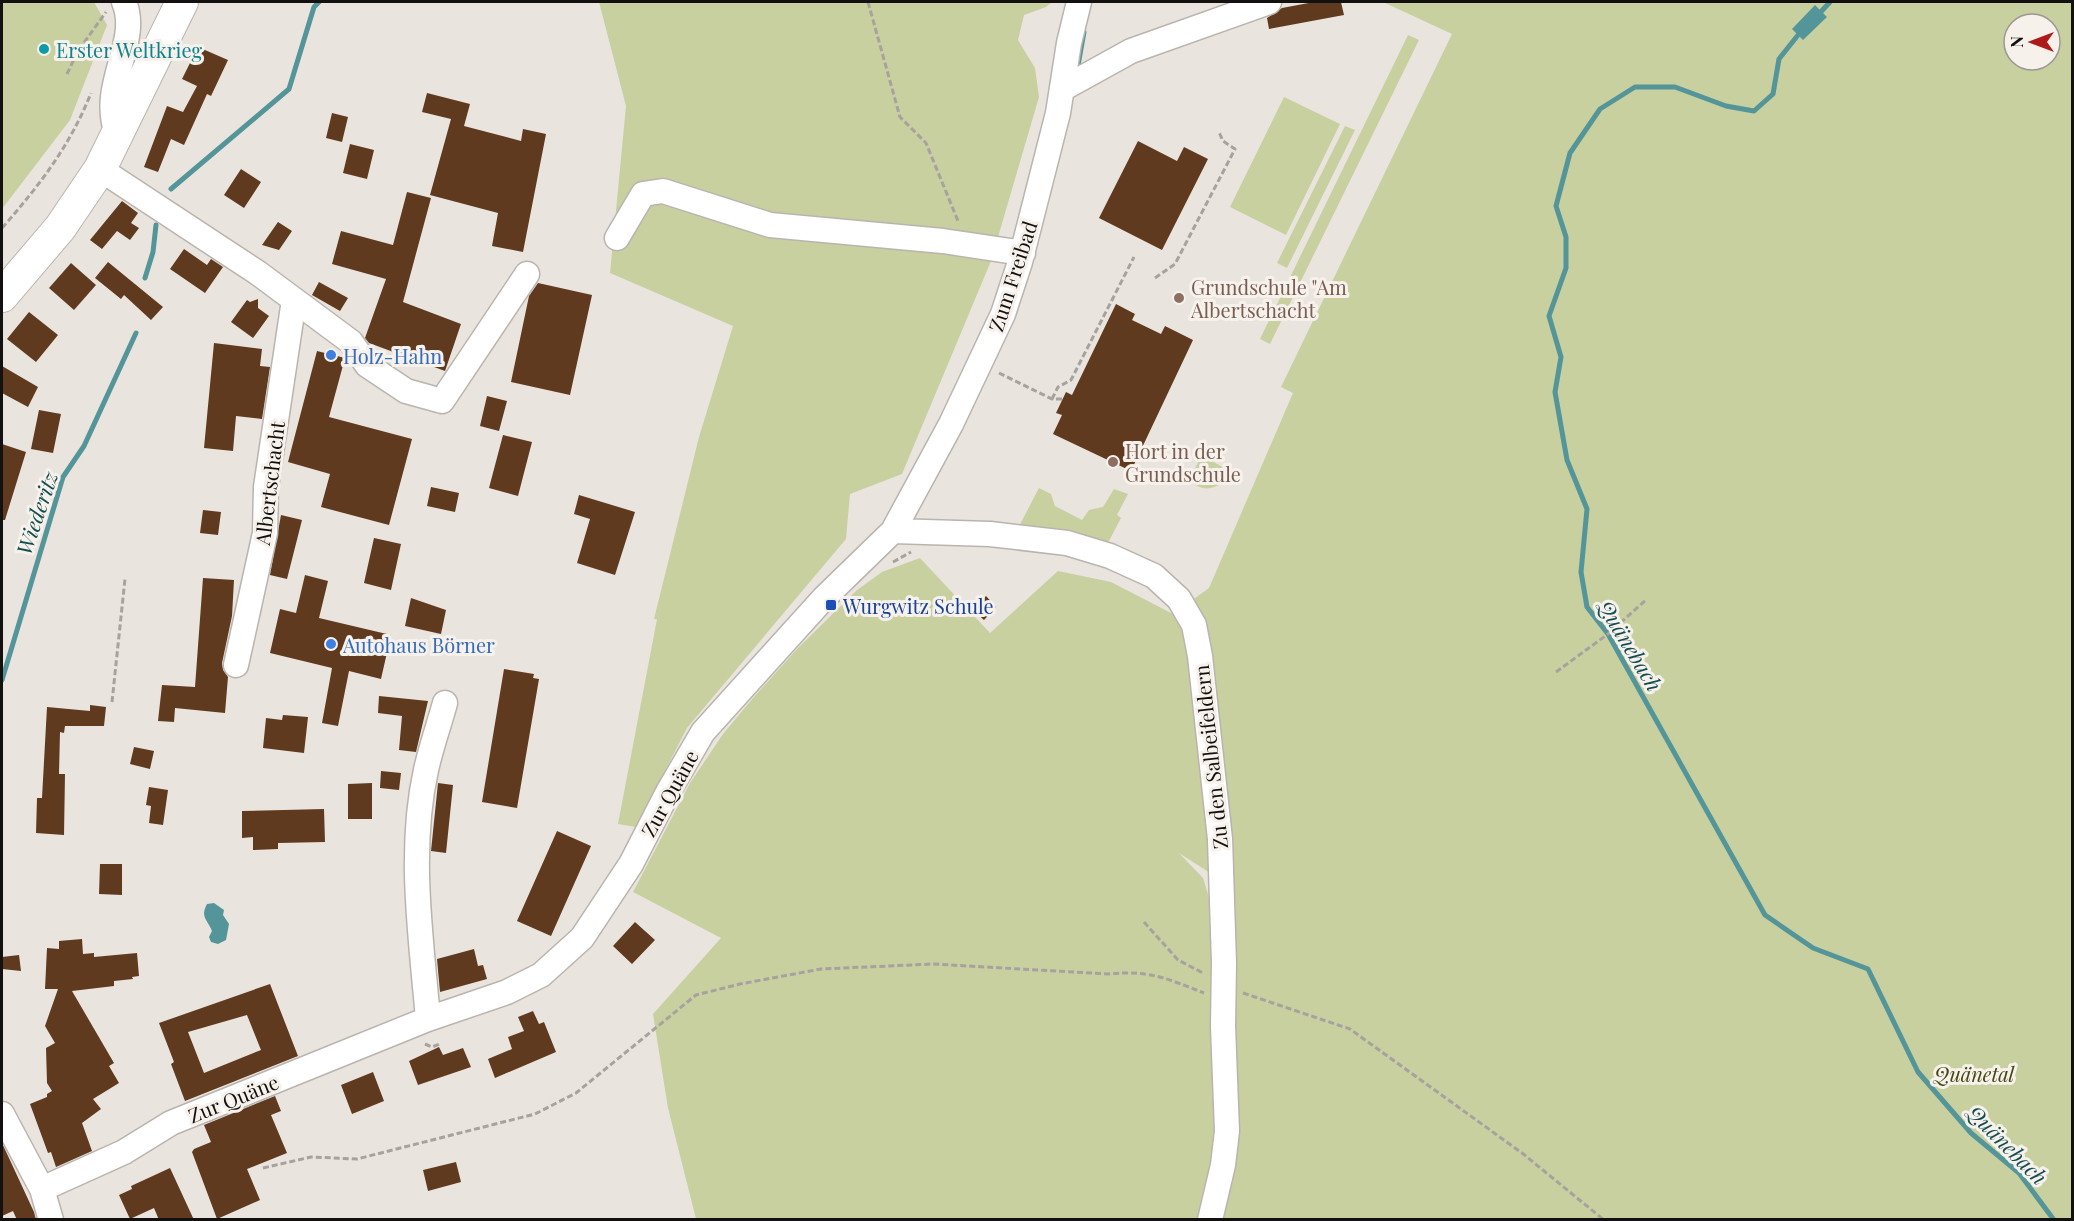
<svg xmlns="http://www.w3.org/2000/svg" width="2074" height="1221" font-family="'Playfair Display',serif">
  <rect width="100%" height="100%" fill="#eae4de"/>
  <path fill="#c8d0a0" fill-rule="evenodd" d="M 2,2 L 94,2 L 107,25 L 70,120 L 2,209 Z
    M 599,2 L 1052,2 L 1046,7 L 1024,15 L 1018,40 L 1035,68 L 1039,97 L 991,261 L 902,474 L 850,494 L 846,539 L 687,728 L 636,827 L 618,824 L 657,619 L 654,619 L 699,437 L 733,326 L 610,273 L 626,106 Z
    M 1383,2 L 2072,2 L 2072,1219 L 696,1219 L 668,1108 L 653,1014 L 721,938 L 633,892 L 690,783 L 723,734 L 753,698 L 798,648 L 857,590 L 882,572 L 920,558 L 990,633 L 1058,571 L 1111,582 L 1173,614 L 1209,588 L 1293,393 L 1281,387 L 1452,34 ZM 2014,24 L 2050,24 L 2050,60 L 2014,60 ZM 1179,853 L 1210,873 L 1211,904 L 1203,878 Z
    M 1408,35 L 1419,40 L 1270,344 L 1260,339 Z
    M 1284,97 L 1340,124 L 1286,235 L 1230,207 Z
    M 1345,126 L 1355,130 L 1287,268 L 1277,263 Z
    M 1202,455 L 1224,468 L 1223,482 C 1213,490 1201,491 1192,482 L 1191,476 Z
    M 1039,488 L 1051,494 L 1055,506 L 1082,520 L 1089,510 L 1103,507 L 1114,489 L 1128,494 L 1117,515 L 1121,518 L 1109,541 L 1101,545 L 1017,530 Z"/>
  <path fill="#549599" d="M 1815,5 L 1827,17 L 1803,40 L 1792,29 Z
    M 214,903 L 224,910 L 223,915 L 229,924 L 226,940 L 218,944 L 211,942 L 209,937 L 212,931 C 207,919 200,917 207,904 Z"/>
  <g fill="none" stroke-linecap="round" stroke-linejoin="round">
    <path stroke="#549599" stroke-width="5" d="M 1817,16 L 1830,2
      M 1802,30 L 1779,59 L 1773,94 L 1754,111 L 1726,106 L 1675,87 L 1635,87 L 1600,109 L 1570,153 L 1556,206 L 1566,237 L 1566,268 L 1549,316 L 1561,357 L 1555,392 L 1567,460 L 1587,509 L 1581,572 L 1587,607 L 1608,634 L 1765,915 L 1813,948 L 1868,969 L 1918,1072 L 1971,1133 L 2019,1173 L 2054,1220
      M 1077,71 L 1084,32
      M 171,189 L 289,89 L 314,7 L 319,2
      M 145,278 L 153,252 L 156,225
      M 2,680 L 63,477 L 84,446 L 136,333"/>
  </g>
  <path fill="#5f3a1e" fill-rule="evenodd" d="M 1314,2 L 1341,2 L 1344,15 L 1269,29 L 1267,18 L 1282,8 Z
    M 198,47 L 228,60 L 211,96 L 207,94 L 184,145 L 171,139 L 158,172 L 144,167 L 167,106 L 183,112 L 197,86 L 182,79 Z
    M 427,93 L 470,104 L 464,126 L 521,141 L 523,129 L 546,134 L 523,252 L 492,246 L 498,213 L 430,195 L 451,119 L 422,112 Z
    M 332,113 L 348,117 L 342,142 L 326,138 Z
    M 1138,141 L 1177,161 L 1184,147 L 1208,159 L 1162,250 L 1099,218 Z
    M 350,144 L 374,150 L 367,179 L 343,173 Z
    M 241,169 L 261,182 L 244,208 L 224,195 Z
    M 407,192 L 431,198 L 403,302 L 461,324 L 445,371 L 369,343 L 365,338 L 386,279 L 332,264 L 341,231 L 393,245 Z
    M 122,201 L 138,213 L 131,223 L 139,228 L 130,240 L 117,231 L 102,249 L 90,240 Z
    M 278,222 L 292,231 L 279,250 L 262,245 Z
    M 184,249 L 207,265 L 211,259 L 223,267 L 205,293 L 170,269 Z
    M 108,262 L 163,307 L 151,320 L 124,295 L 121,299 L 95,278 Z
    M 71,263 L 96,285 L 74,310 L 49,288 Z
    M 319,282 L 348,298 L 340,311 L 312,295 Z
    M 538,283 L 592,295 L 570,395 L 511,382 L 529,296 Z
    M 258,299 L 258,308 L 269,316 L 253,338 L 231,322 L 247,300 L 250,302 Z
    M 1116,304 L 1135,314 L 1132,320 L 1161,334 L 1165,326 L 1193,340 L 1131,471 L 1053,434 L 1062,415 L 1056,413 L 1066,392 L 1072,395 Z
    M 29,312 L 58,335 L 36,362 L 7,339 Z
    M 214,343 L 262,349 L 260,366 L 270,367 L 262,419 L 236,416 L 233,451 L 204,448 Z
    M 317,351 L 345,358 L 329,417 L 412,439 L 389,525 L 321,507 L 330,474 L 288,462 Z
    M 2,366 L 38,387 L 28,407 L 2,393 Z
    M 487,396 L 507,401 L 499,431 L 480,426 Z
    M 39,410 L 61,414 L 53,453 L 31,449 Z
    M 503,435 L 532,442 L 518,496 L 489,488 Z
    M 2,444 L 26,452 L 5,520 L 2,520 Z
    M 431,487 L 459,493 L 455,512 L 427,506 Z
    M 579,495 L 635,512 L 615,575 L 577,563 L 590,519 L 574,514 Z
    M 203,510 L 221,512 L 218,535 L 200,533 Z
    M 281,515 L 302,520 L 287,579 L 270,575 Z
    M 374,538 L 401,544 L 391,590 L 364,583 Z
    M 305,575 L 328,581 L 319,618 L 391,635 L 381,679 L 349,671 L 338,726 L 322,723 L 332,668 L 270,653 L 280,609 L 296,613 Z
    M 203,578 L 234,580 L 232,616 L 222,663 L 223,670 L 228,677 L 225,713 L 175,708 L 174,722 L 158,721 L 162,685 L 195,687 Z
    M 986,596 L 996,607 L 984,620 L 973,610 Z
    M 411,598 L 446,610 L 441,634 L 405,626 Z
    M 504,669 L 534,674 L 533,678 L 539,679 L 517,808 L 482,802 Z
    M 379,696 L 428,701 L 416,752 L 399,750 L 402,716 L 378,713 Z
    M 90,705 L 106,707 L 104,726 L 65,726 L 64,733 L 60,732 L 59,774 L 65,774 L 64,835 L 36,833 L 37,798 L 42,798 L 47,707 L 90,711 Z
    M 283,715 L 308,717 L 304,753 L 263,748 L 266,718 L 282,720 Z
    M 134,747 L 154,751 L 150,769 L 130,764 Z
    M 381,771 L 401,773 L 399,790 L 380,788 Z
    M 372,783 L 372,819 L 348,819 L 348,784 Z
    M 438,783 L 453,785 L 446,853 L 431,851 Z
    M 149,787 L 168,790 L 163,825 L 149,823 L 151,806 L 146,805 Z
    M 324,809 L 325,842 L 278,843 L 278,849 L 253,850 L 253,837 L 242,838 L 242,811 Z
    M 557,831 L 591,846 L 551,936 L 517,921 Z
    M 100,864 L 122,864 L 122,895 L 99,894 Z
    M 635,922 L 655,940 L 632,964 L 613,946 Z
    M 82,939 L 83,954 L 94,953 L 94,957 L 137,953 L 139,976 L 132,977 L 133,979 L 114,981 L 114,986 L 72,991 L 114,1063 L 109,1066 L 119,1083 L 93,1099 L 101,1109 L 82,1123 L 92,1151 L 56,1167 L 51,1152 L 48,1153 L 30,1104 L 47,1097 L 47,1094 L 52,1091 L 47,1083 L 46,1048 L 55,1043 L 45,1026 L 58,989 L 45,989 L 47,948 L 59,949 L 59,941 Z
    M 474,949 L 478,966 L 483,965 L 487,979 L 440,992 L 437,959 Z
    M 19,955 L 21,971 L 2,969 L 2,957 Z
    M 270,984 L 298,1056 L 185,1101 L 171,1064 L 174,1062 L 159,1023 ZM 247,1015 L 261,1050 L 204,1073 L 188,1032 Z
    M 533,1011 L 539,1024 L 544,1022 L 556,1052 L 495,1078 L 488,1059 L 512,1049 L 508,1037 L 524,1031 L 518,1017 Z
    M 439,1047 L 443,1055 L 463,1048 L 471,1067 L 418,1085 L 409,1061 Z
    M 373,1072 L 384,1101 L 352,1114 L 341,1085 Z
    M 275,1096 L 281,1111 L 271,1115 L 287,1153 L 247,1169 L 260,1200 L 217,1219 L 192,1152 L 194,1149 L 211,1142 L 204,1125 Z
    M 2,1143 L 34,1212 L 36,1220 L 17,1220 L 13,1211 L 2,1216 Z
    M 456,1162 L 461,1182 L 428,1191 L 423,1170 Z
    M 170,1168 L 194,1220 L 159,1220 L 154,1208 L 130,1219 L 119,1195 L 132,1189 L 131,1186 Z"/>
  <g fill="none" stroke-linecap="round" stroke-linejoin="round">
    <defs>
      <path id="minor" d="M 1064,88 L 1131,51 L 1269,2
        M 117,133 C 99,85 141,42 124,2
        M 100,169 L 258,273 L 351,342 L 367,365 L 406,391 L 442,401 L 527,274
        M 617,238 L 643,194 L 663,191 L 770,225 L 943,241 L 1023,253
        M 893,531 L 990,534 L 1067,543 L 1110,556 L 1154,576 L 1179,599 L 1194,625 L 1200,656 L 1220,839 L 1224,963 L 1223,1026 L 1227,1131 L 1223,1165 L 1210,1220
        M 236,665 L 265,533 L 266,487 L 294,300
        M 428,1019 C 421,937 408,851 426,770 C 431,747 439,725 445,703
        M 2,1114 L 42,1189 L 51,1220
        M 42,1189 L 124,1152 L 171,1123 L 428,1019 L 507,992 L 541,975 L 582,938 L 631,864 L 668,792 L 703,732 L 824,598 L 893,531 L 951,424 L 1003,314 L 1020,262 L 1058,113 L 1069,43 L 1079,2"/>
      <path id="major" d="M 2,296 L 60,228 L 100,169 L 182,2"/>
    </defs>
    <use href="#minor" stroke="#bab4af" stroke-width="27"/>
    <use href="#major" stroke="#bab4af" stroke-width="34"/>
    <path stroke="#a7a29e" stroke-width="3" stroke-dasharray="6 3" stroke-linecap="butt" d="M 868,2 L 900,117 L 926,143 L 958,221
      M 67,74 L 78,51 L 106,12
      M 2,228 C 39,186 70,146 91,93
      M 1155,278 L 1175,264 L 1235,149 L 1223,141 L 1219,132
      M 999,373 L 1052,399 L 1063,399
      M 1052,399 L 1058,387 L 1071,380 L 1134,257
      M 893,562 L 911,552
      M 1556,672 L 1608,634 L 1647,599
      M 112,702 L 125,579
      M 1144,922 L 1178,960 L 1203,973
      M 1243,993 L 1350,1029 L 1522,1153 L 1604,1220
      M 425,1044 L 432,1047 L 440,1044
      M 263,1168 L 311,1157 L 357,1159 L 535,1114 L 576,1093 L 696,995 L 740,984 L 821,969 L 933,964 L 1108,974 C 1149,970 1166,978 1204,993"/>
    <use href="#minor" stroke="#fff" stroke-width="24"/>
    <use href="#major" stroke="#fff" stroke-width="32"/>
  </g>
  <circle fill="#0f9aa8" stroke="#f7f1eb" stroke-width="2" cx="44" cy="49" r="6"/>
  <g fill="#8d6e63" stroke="#f7f1eb" stroke-width="2">
    <circle cx="1179" cy="298" r="6"/>
    <circle cx="1113" cy="462" r="6"/>
  </g>
  <g fill="#3f7fe0" stroke="#f7f1eb" stroke-width="2">
    <circle cx="331" cy="355" r="6"/>
    <circle cx="331" cy="644" r="6"/>
  </g>
  <rect fill="#1a4fb4" stroke="#f7f1eb" stroke-width="2" x="825" y="599" width="12" height="12" rx="3"/>
  <g text-anchor="middle" dominant-baseline="central" stroke-width="6" stroke-linejoin="round" paint-order="stroke">
    <g font-size="20" fill="#0d838f" stroke="#f7f1eb" text-anchor="start">
      <text x="56" y="49">Erster Weltkrieg</text>
    </g>
    <g font-size="20" fill="#13110f" stroke="#f7f1eb">
      <text transform="translate(1012 276) rotate(-72)">Zum Freibad</text>
      <text transform="translate(269 483) rotate(-83)">Albertschacht</text>
      <text transform="translate(1210 757) rotate(-96)">Zu den Salbeifeldern</text>
      <text transform="translate(669 793) rotate(-61)">Zur Quäne</text>
      <text transform="translate(233 1098) rotate(-22)">Zur Quäne</text>
    </g>
    <g font-size="20" fill="#785e54" stroke="#f7f1eb" text-anchor="start">
      <text x="1191" y="286">Grundschule "Am<tspan x="1191" dy="23">Albertschacht</tspan></text>
      <text x="1125" y="450">Hort in der<tspan x="1125" dy="23">Grundschule</tspan></text>
    </g>
    <g font-size="20" fill="#366cbe" stroke="#f7f1eb" text-anchor="start">
      <text x="343" y="355">Holz-Hahn</text>
      <text x="343" y="644">Autohaus Börner</text>
    </g>
    <g font-size="20" fill="#164399" stroke="#f7f1eb" text-anchor="start">
      <text x="843" y="605">Wurgwitz Schule</text>
    </g>
    <g font-size="20" font-style="italic" fill="#414810" stroke="#f7f1eb">
      <text x="1974" y="1073">Quänetal</text>
    </g>
    <g font-size="21" font-style="italic" fill="#124d50" stroke="#f7f1eb">
      <text transform="translate(36 513) rotate(-71)">Wiederitz</text>
      <text transform="translate(1631 645) rotate(59)">Quänebach</text>
      <text transform="translate(2008 1144) rotate(45)">Quänebach</text>
    </g>
  </g>
  <rect width="2074" height="1221" fill="none" stroke="#13110f" stroke-width="6"/>
  <g transform="translate(2032 42) rotate(270)"><circle r="28" fill="#f7f1eb" stroke="#9c9793" stroke-width="1.5"/>
  <path d="M0-4.5L10 22L0 15L-10 22Z" fill="#ac1a19"/>
  <text y="-9" font-size="16" font-weight="bold" text-anchor="middle" fill="#13110f">N</text>
  </g>
</svg>
